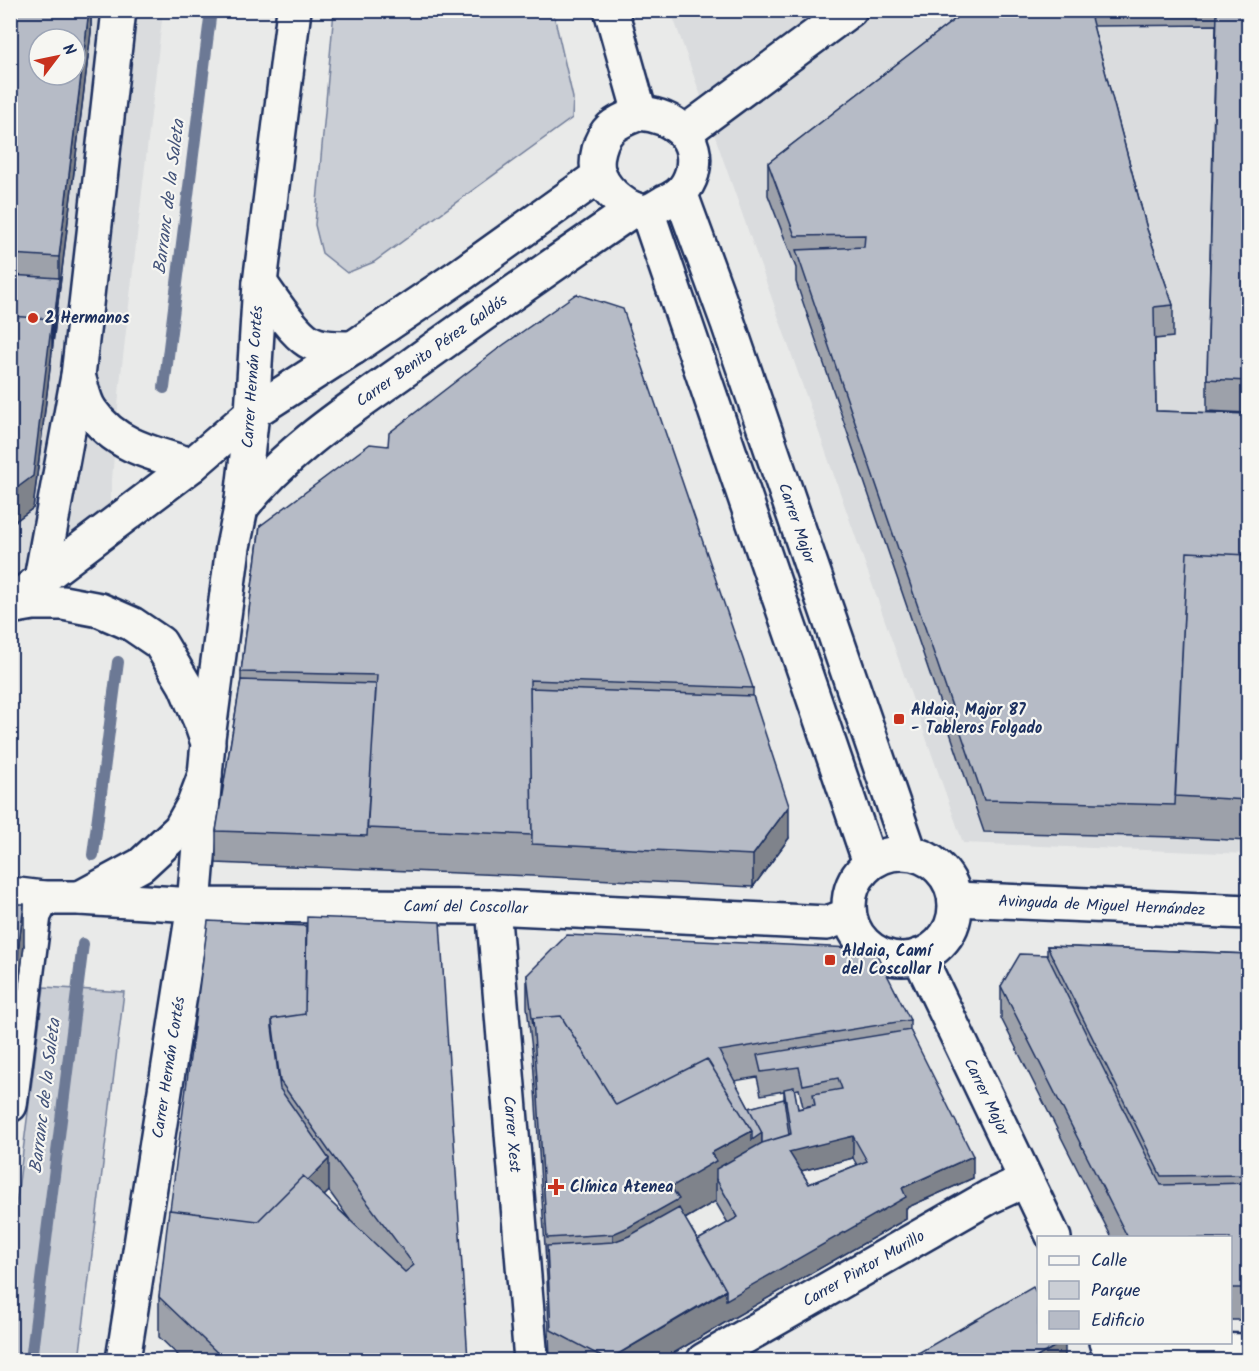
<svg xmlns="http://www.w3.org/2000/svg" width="1259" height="1371" font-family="Kalam,sans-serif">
  <rect width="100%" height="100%" fill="#e9eae9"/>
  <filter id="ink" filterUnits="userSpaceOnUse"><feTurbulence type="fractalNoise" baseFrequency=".0167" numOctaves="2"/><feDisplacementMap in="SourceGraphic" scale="12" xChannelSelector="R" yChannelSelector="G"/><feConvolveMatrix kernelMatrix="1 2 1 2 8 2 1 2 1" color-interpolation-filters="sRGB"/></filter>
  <g filter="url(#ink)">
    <path fill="#dadcde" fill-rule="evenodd" d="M 11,11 L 163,11 L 120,383 L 110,504 L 11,577 ZM 39,39 L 75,39 L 75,75 L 39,75 Z
      M 671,11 L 1248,11 L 1248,854 L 963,843 Z"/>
    <path fill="#caced5" stroke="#727e9a" stroke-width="1.5" d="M 334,11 L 553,11 L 573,98 L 572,118 L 374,262 L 347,273 L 322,253 L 315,225 Z
      M 44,987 L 124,992 L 79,1360 L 11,1360 L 11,1245 Z"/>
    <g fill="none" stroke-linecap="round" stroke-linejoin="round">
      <path stroke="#6c7995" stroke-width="12" d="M 164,388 L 211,10
        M 93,855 L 118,662
        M 31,1360 L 83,944"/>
      <defs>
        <g id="minor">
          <path d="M 684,133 L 850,10"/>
          <path d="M 260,283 C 272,299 291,330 308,341 C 321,349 338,348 353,348"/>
          <path d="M 78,376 C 82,387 84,402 91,411 C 115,446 154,454 192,465"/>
          <path id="s1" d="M 241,508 C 286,451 347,411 405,370 C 481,315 557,262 634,209"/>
          <path d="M 41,579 L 78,376 L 119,10"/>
          <path d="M 10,604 L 41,579 L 192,465 L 252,413 L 353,348 L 459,276 L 600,175"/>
          <path d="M 10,607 L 33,603 L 63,603 L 100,610 L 132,624 L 160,643 L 185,685 L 200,720 L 208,743 L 205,775 L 194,804 L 180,829 L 141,865 L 80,898"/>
          <path d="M 208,738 L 233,547 L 241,508 L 252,413"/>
          <path id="s2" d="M 10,894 L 43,898 L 80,898 L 194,905 L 493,907 L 827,923 L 849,915"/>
          <path id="s3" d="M 955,899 L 1248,912"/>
          <path id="s4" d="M 493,907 L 531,1360"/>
          <path d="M 10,1105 L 34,915 L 43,898"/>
          <path d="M 1108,1348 L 1248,1351"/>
          <path id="s5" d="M 123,1360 L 194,905 L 205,775"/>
          <path id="s6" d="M 704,1360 L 989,1197 L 1026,1180"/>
        </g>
        <g id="tertiary">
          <path d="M 611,10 L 640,113"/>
          <path d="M 640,113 C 673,116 701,137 692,173 C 687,189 679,196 665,202 C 660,205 654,209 649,211 C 630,215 605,190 599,175 C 594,160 600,138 611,128 C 620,120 630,117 640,113 Z"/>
          <path id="s7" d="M 681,195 L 728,323 L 910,853"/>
          <path d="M 647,211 L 870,863"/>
          <path d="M 252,413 L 260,283 L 294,10"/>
          <circle cx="902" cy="906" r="53"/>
          <path id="s8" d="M 919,956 L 1054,1238"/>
          <path d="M 1106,1342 L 1114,1360"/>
        </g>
      </defs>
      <use href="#minor" stroke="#1b2f5e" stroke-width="38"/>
      <use href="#tertiary" stroke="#1b2f5e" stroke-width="38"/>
      <use href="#minor" stroke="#f6f6f2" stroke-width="33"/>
      <use href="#tertiary" stroke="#f6f6f2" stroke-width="33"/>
    </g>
    <path fill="#9da1aa" stroke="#1b2f5e" stroke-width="1.5" fill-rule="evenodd" d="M 10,10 L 91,10 L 91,32 L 33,508 L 10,525 Z
      M 967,10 L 1248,10 L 1248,413 L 1207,411 L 1207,379 L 1216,25 L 1093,26 L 1147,229 L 1173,305 L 1173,337 L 1155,339 L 1156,411 L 1248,414 L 1248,841 L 1175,837 L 984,832 L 796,282 L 796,268 L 768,195 L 768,163 Z
      M 260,526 L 753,688 L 753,696 L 789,838 L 753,887 L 532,876 L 216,863 L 216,831 L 241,680 L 241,672 Z
      M 10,904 L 24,945 L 13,1032 L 10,1032 Z
      M 306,926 L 468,1360 L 183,1360 L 159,1337 L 159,1297 L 170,1210 ZM 329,1191 L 350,1220 L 324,1196 Z
      M 1047,946 L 1248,954 L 1248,1320 L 1230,1320 L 1230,1238 L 1112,1238 L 1001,1018 L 1001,986 L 1047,955 Z
      M 527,975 L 910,1020 L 910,1030 L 973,1178 L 906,1208 L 906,1219 L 726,1322 L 662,1360 L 550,1360 L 547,1278 L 533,1058 L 527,1007 ZM 757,1077 L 761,1095 L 784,1091 L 784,1100 L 749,1108 L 734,1081 ZM 799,1089 L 803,1107 L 813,1105 L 798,1109 L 794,1090 ZM 853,1158 L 857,1165 L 809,1184 L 801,1171 ZM 715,1201 L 728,1223 L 698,1240 L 685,1219 Z"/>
    <path fill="#7f838b" stroke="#1b2f5e" stroke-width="1.5" d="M 89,10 L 91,10 L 91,32 L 52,351 L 52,339 L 59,278 L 59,257 Z
      M 52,319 L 52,351 L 33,508 L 10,525 L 10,493 Z
      M 789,806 L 789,838 L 753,887 L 753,855 Z
      M 24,904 L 24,945 L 13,1032 L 13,991 Z
      M 752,1131 L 762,1133 L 762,1154 L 853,1136 L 853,1158 L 789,1174 L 716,1179 L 716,1201 L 679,1222 L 613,1274 L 613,1234 L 711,1153 Z
      M 973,1156 L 973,1178 L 906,1208 L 906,1219 L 726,1322 L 662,1360 L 608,1360 L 902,1188 Z
      M 329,1159 L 329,1191 L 258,1262 L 258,1230 Z
      M 1062,1342 L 1065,1342 L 1065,1360 L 1032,1360 Z"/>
    <path fill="#b6bbc6" stroke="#1b2f5e" stroke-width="1.5" fill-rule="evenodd" d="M 10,10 L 89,10 L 59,257 L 10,254 ZM 39,39 L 75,39 L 75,75 L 39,75 Z
      M 967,10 L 1089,10 L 1147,229 L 1173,305 L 1154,307 L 1156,411 L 1248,414 L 1248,555 L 1187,552 L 1175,805 L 984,800 L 796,250 L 864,247 L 865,235 L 795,236 L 768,163 Z
      M 1217,12 L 1248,13 L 1248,381 L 1207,379 Z
      M 10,275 L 59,278 L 52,339 L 52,319 L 10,316 Z
      M 576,294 L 623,309 L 753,688 L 530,680 L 532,835 L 367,828 L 377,675 L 241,672 L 260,526 L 370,444 L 388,446 L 389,433 L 499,348 Z
      M 10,316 L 52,319 L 33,476 L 10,493 Z
      M 1187,552 L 1248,555 L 1248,800 L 1175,796 Z
      M 241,680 L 376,684 L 367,836 L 216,831 Z
      M 530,688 L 753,696 L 789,806 L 753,855 L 532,844 Z
      M 10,904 L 24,904 L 13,991 L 10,991 Z
      M 307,917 L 440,922 L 468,1360 L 225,1360 L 159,1297 L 169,1210 L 258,1221 L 303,1176 L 405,1272 L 414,1265 L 329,1151 L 280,1081 L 272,1019 L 305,1014 Z
      M 208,921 L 306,926 L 305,1014 L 272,1019 L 272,1027 L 280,1089 L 329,1159 L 308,1180 L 303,1176 L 258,1221 L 170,1210 Z
      M 567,935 L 874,949 L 910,1020 L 719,1051 L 762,1133 L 752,1140 L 752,1131 L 707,1059 L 616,1105 L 561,1016 L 533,1018 L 533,1026 L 527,975 Z
      M 1047,946 L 1248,954 L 1248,1175 L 1161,1176 Z
      M 1020,954 L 1047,955 L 1161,1185 L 1248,1183 L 1248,1288 L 1230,1288 L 1230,1238 L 1128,1238 L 1001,986 Z
      M 561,1016 L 616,1105 L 707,1059 L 752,1131 L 711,1153 L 716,1161 L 671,1187 L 679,1199 L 629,1227 L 613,1234 L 547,1238 L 533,1018 Z
      M 910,1030 L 973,1156 L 902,1188 L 906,1197 L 726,1300 L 726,1290 L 698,1240 L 738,1217 L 716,1179 L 716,1169 L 762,1143 L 791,1134 L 784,1089 L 794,1087 L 798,1109 L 815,1105 L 813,1094 L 842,1089 L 838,1078 L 803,1085 L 799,1067 L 761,1072 L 757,1055 ZM 853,1136 L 867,1161 L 809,1184 L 789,1152 Z
      M 784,1099 L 789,1135 L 762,1143 L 762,1133 L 749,1108 Z
      M 679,1208 L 726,1290 L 608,1360 L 551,1330 L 547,1246 L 613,1242 L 629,1236 Z
      M 1033,1287 L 1038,1296 L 1038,1342 L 1062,1342 L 1032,1360 L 906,1360 Z
      M 1248,1358 L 1248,1360 L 1198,1360 L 1205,1359 Z"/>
  </g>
  <g fill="#c8321e" stroke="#f6f6f2" stroke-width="2">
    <circle cx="33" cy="318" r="6"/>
    <rect x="893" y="713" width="12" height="12" rx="3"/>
    <rect x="824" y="954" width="12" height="12" rx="3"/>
    <path d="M553 1178h6v6h6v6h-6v6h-6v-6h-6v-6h6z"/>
  </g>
  <g text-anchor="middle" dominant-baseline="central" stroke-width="4.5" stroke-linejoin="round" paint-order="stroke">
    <g font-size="16" font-weight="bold" fill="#1b2f5e" stroke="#f6f6f2" text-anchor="start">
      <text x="45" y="318">2 Hermanos</text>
      <text x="911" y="710">Aldaia, Major 87<tspan x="911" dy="18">- Tableros Folgado</tspan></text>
      <text x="842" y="951">Aldaia, Camí<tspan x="842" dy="18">del Coscollar 1</tspan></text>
      <text x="570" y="1187">Clínica Atenea</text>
    </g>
    <g font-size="16" fill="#1b2f5e" stroke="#f6f6f2">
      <text stroke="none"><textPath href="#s1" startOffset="248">Carrer Benito Pérez Galdós</textPath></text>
      <text transform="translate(253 377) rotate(-86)">Carrer Hernán Cortés</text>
      <text stroke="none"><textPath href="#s7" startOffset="348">Carrer Major</textPath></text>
      <text stroke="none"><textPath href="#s3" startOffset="147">Avinguda de Miguel Hernández</textPath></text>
      <text stroke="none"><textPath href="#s2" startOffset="456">Camí del Coscollar</textPath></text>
      <text stroke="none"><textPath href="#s5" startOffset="296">Carrer Hernán Cortés</textPath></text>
      <text stroke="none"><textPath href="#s8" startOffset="156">Carrer Major</textPath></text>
      <text stroke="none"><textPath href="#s4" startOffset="228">Carrer Xest</textPath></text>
      <text stroke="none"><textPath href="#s6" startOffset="184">Carrer Pintor Murillo</textPath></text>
    </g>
    <g font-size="18" font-style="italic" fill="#44547a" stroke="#f6f6f2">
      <text transform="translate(170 197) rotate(-83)">Barranc de la Saleta</text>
      <text transform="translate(46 1096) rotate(-83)">Barranc de la Saleta</text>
    </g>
  </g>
  <rect width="1259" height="1371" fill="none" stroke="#f6f6f2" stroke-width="36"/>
  <rect x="18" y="18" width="1223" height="1335" fill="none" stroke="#1b2f5e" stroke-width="2" filter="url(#ink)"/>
  <rect x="1037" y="1236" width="195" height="108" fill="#f6f6f2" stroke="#9ea6b7" stroke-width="1.5"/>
  <rect x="1049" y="1256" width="30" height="9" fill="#f6f6f2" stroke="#9ea6b7" stroke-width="1.5"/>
  <text x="1091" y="1266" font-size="18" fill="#1b2f5e">Calle</text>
  <rect x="1049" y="1281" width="30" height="18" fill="#caced5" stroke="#9ea6b7" stroke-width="1.5"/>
  <text x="1091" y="1296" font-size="18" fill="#1b2f5e">Parque</text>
  <rect x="1049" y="1311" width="30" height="18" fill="#b6bbc6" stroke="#9ea6b7" stroke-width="1.5"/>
  <text x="1091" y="1326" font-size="18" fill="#1b2f5e">Edificio</text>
  <g transform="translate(57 57) rotate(58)"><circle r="28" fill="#f6f6f2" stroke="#9ea6b7" stroke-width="1.5"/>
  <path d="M0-4.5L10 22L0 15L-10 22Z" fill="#c8321e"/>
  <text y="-9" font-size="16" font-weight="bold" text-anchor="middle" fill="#1b2f5e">N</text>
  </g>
</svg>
